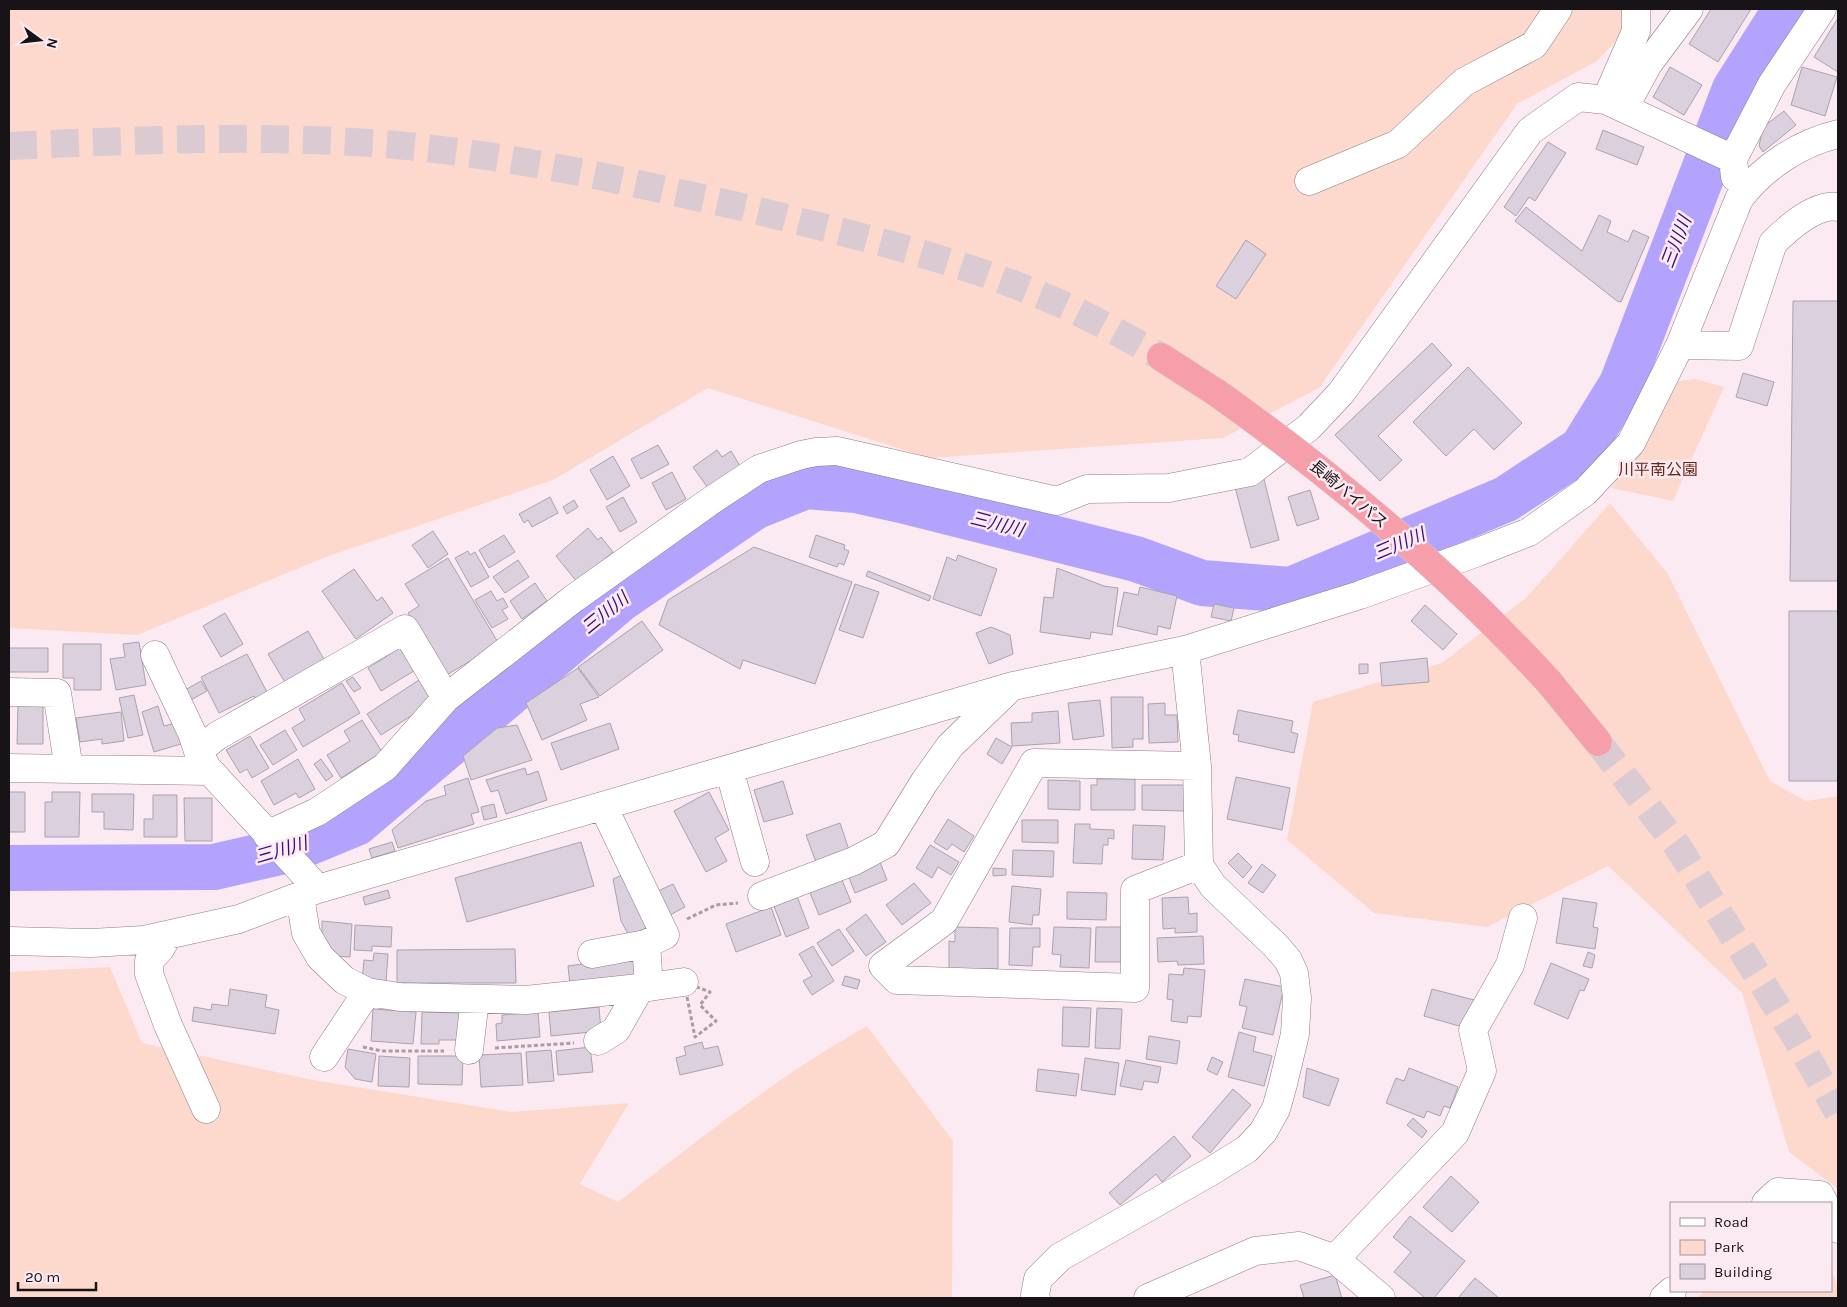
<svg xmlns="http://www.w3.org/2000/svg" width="1847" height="1307" font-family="Karla,'Noto Sans JP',sans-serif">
  <rect width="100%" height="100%" fill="#fceaf3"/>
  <path fill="#fdd9cd" d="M 9,9 L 1646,9 L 1597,61 L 1517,104 L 1319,388 L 1223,438 L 929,458 L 708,388 L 553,480 L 326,557 L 137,635 L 9,628 Z
    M 1695,379 L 1724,387 L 1673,501 L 1611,488 L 1645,441 L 1672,382 Z
    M 1610,503 L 1668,574 L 1770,781 L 1806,801 L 1838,796 L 1838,1189 L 1789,1152 L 1742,993 L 1608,866 L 1487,927 L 1374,913 L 1287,840 L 1313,702 L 1442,663 L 1527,597 Z
    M 110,967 L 142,1043 L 313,1080 L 511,1112 L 629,1103 L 580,1184 L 618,1202 C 698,1140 778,1076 867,1026 L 953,1141 L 952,1298 L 9,1298 L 9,972 Z
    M 1831,1269 L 1838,1287 L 1838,1298 L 1696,1298 L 1705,1291 L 1831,1291 Z"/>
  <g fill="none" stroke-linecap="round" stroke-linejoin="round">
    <path stroke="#b3a3fc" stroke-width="46" d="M 9,868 L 214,867 L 293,849 L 356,823 L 620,599 L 754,507 L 806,486 L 856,490 L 901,500 L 1136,559 L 1202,583 L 1291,590 L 1506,499 L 1582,449 L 1622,384 L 1735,89 L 1786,9"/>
  </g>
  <path fill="#dad0de" stroke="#aca1af" d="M 1711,9 L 1751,9 L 1718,62 L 1689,44 Z
    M 1838,18 L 1838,72 L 1814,57 Z
    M 1670,67 L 1702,85 L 1684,115 L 1653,97 Z
    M 1802,67 L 1837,77 L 1825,116 L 1791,105 Z
    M 1784,111 L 1796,125 L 1763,152 L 1759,146 L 1763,127 Z
    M 1603,130 L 1644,147 L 1637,165 L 1596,149 Z
    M 1548,142 L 1566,153 L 1535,201 L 1529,197 L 1516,216 L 1504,207 Z
    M 1526,207 L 1582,251 L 1599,215 L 1611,221 L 1607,232 L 1628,242 L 1633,230 L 1649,237 L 1621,302 L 1617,301 L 1515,221 Z
    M 1246,240 L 1266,254 L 1236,299 L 1216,286 Z
    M 1793,301 L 1838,301 L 1838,581 L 1790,581 Z
    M 1432,343 L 1452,365 L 1378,436 L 1402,460 L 1380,481 L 1335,435 Z
    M 1468,367 L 1522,423 L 1494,450 L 1474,429 L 1446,456 L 1413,422 Z
    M 1743,373 L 1774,382 L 1767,406 L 1736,397 Z
    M 658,445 L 669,464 L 641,479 L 631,459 Z
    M 717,450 L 722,457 L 731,451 L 742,469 L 710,491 L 693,467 Z
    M 613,456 L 630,486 L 607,500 L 590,470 Z
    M 672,472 L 686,499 L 666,510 L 652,483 Z
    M 1264,479 L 1279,540 L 1251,548 L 1235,487 Z
    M 1310,490 L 1319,519 L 1297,526 L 1288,497 Z
    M 550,497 L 558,513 L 532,527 L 528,520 L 524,523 L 519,514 Z
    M 623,497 L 637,522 L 620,532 L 606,507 Z
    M 574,500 L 578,507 L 567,514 L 563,507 Z
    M 588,528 L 598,540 L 601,537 L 613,552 L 577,582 L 556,556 Z
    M 433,531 L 448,554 L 428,568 L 412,545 Z
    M 504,535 L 515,552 L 489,568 L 479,550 Z
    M 816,535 L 845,545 L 844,549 L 849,551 L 844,565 L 839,563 L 837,567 L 809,557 Z
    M 754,547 L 852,582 L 815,684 L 743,660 L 740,669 L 659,625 L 668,600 Z
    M 468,551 L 470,555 L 475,552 L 489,577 L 471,587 L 455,558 Z
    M 958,555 L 997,569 L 981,616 L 933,599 L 947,557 L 956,561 Z
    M 448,558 L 499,644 L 445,676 L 408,613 L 419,606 L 405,584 Z
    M 518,560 L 529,577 L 505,593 L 493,577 Z
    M 1057,568 L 1104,586 L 1118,588 L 1112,635 L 1091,632 L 1090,639 L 1040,632 L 1044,597 L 1053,598 Z
    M 354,569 L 377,601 L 382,597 L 393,613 L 356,639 L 322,591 Z
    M 868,571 L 931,596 L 929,601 L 866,576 Z
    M 535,583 L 547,601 L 522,619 L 510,601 Z
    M 855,584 L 879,592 L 863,638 L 839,630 Z
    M 1140,587 L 1177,596 L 1170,629 L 1158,626 L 1157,635 L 1117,626 L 1124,592 L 1138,595 Z
    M 491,591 L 497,601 L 503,598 L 508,607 L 502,610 L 508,619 L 492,628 L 475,600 Z
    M 1214,604 L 1234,608 L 1231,621 L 1211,617 Z
    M 1425,605 L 1457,634 L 1443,650 L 1411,621 Z
    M 1789,611 L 1838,611 L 1838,781 L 1789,781 Z
    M 225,613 L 243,644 L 221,657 L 203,626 Z
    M 642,621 L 663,650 L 600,696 L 578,667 Z
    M 991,627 L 1010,635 L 1013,654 L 989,664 L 976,633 Z
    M 308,631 L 325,661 L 286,684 L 268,654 Z
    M 139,642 L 146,685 L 116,690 L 110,659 L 125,657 L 123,644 Z
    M 63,644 L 101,644 L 101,690 L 74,690 L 74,678 L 63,678 Z
    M 403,646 L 417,669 L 381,691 L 368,668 Z
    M 9,648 L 48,648 L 48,672 L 9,672 Z
    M 247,654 L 268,694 L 256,700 L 254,696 L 219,713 L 201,677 Z
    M 1427,658 L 1429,682 L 1382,686 L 1380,663 Z
    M 1359,664 L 1368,664 L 1368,673 L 1359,674 Z
    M 578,668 L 599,697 L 580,704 L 587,720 L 542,740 L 526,703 Z
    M 353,677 L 361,688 L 354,692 L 346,681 Z
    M 419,680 L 433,702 L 381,735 L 367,714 Z
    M 201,681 L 207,691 L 191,700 L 185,690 Z
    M 342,683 L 360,713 L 303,747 L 292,728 L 305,720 L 299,709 Z
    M 134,695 L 143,735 L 128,738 L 119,698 Z
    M 1111,697 L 1143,697 L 1143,739 L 1133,739 L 1133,747 L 1112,748 Z
    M 1100,700 L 1104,736 L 1073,740 L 1068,703 Z
    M 1165,703 L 1165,715 L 1177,715 L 1178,742 L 1149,743 L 1148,704 Z
    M 18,705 L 43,705 L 43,744 L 17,744 Z
    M 158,706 L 164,726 L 175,723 L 181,744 L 154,752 L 142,712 Z
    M 1238,710 L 1293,721 L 1291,732 L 1298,734 L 1294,753 L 1238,741 L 1239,735 L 1233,734 Z
    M 1058,711 L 1060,743 L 1012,746 L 1011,723 L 1032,722 L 1032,713 Z
    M 121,712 L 124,741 L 102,744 L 102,739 L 80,742 L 76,718 Z
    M 362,720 L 382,752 L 341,778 L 327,755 L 350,741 L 344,731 Z
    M 610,723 L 619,749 L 561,770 L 551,743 Z
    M 517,725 L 532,760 L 471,780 L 463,756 L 497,728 Z
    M 285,730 L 297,750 L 273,765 L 260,745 Z
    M 250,736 L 269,768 L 252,778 L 247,769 L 240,773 L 226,750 Z
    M 996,738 L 1012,747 L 1002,764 L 987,754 Z
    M 298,759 L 315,789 L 299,798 L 296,793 L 274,805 L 261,781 Z
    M 321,759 L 333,776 L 326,781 L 314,764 Z
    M 525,768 L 527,775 L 538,771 L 547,800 L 506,814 L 498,790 L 491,792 L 486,780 Z
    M 1236,777 L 1290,788 L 1282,830 L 1227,819 Z
    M 468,778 L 479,812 L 471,814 L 474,824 L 398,848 L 392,830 L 426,801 L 446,795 L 444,786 Z
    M 1097,779 L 1135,779 L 1135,810 L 1091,810 L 1091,785 L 1097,785 Z
    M 1048,780 L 1080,781 L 1080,810 L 1048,809 Z
    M 783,781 L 793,814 L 764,822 L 754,790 Z
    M 1142,785 L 1186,785 L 1185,811 L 1142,810 Z
    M 9,792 L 25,792 L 25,832 L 9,832 Z
    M 52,792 L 80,792 L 79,837 L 45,837 L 45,802 L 52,802 Z
    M 709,792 L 729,830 L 715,838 L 727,861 L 706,872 L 674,811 Z
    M 92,794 L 134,794 L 133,830 L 104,829 L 104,812 L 92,812 Z
    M 153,795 L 177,795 L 177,837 L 144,837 L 144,819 L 153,819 Z
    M 184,798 L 212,798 L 212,841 L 185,841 Z
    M 494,804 L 497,817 L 484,820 L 481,807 Z
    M 948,819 L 974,836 L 964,852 L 952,844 L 947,850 L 934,842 Z
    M 1022,820 L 1058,820 L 1058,843 L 1022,842 Z
    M 840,823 L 850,853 L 817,865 L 806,835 Z
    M 1075,824 L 1090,824 L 1090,829 L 1114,830 L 1114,839 L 1108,838 L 1108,845 L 1103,845 L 1102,864 L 1073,863 Z
    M 1133,825 L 1165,826 L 1163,860 L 1132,859 Z
    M 392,842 L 395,851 L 372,858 L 369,849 Z
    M 581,842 L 594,886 L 467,922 L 455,878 Z
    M 930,845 L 959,862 L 951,875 L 938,867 L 932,878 L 916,868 Z
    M 1013,850 L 1054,851 L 1053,877 L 1012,875 Z
    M 1238,853 L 1252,867 L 1243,878 L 1228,863 Z
    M 878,857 L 887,880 L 855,893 L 846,870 Z
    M 1262,864 L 1276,875 L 1263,893 L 1248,883 Z
    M 993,868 L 1006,869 L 1006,875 L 993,876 Z
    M 624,874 L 648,927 L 629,936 L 621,921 L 613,879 Z
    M 840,875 L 851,902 L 819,915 L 808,888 Z
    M 914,883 L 931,903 L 902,925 L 886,905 Z
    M 673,884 L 685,907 L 668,916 L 656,892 Z
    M 1012,886 L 1041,889 L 1039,915 L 1033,915 L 1032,925 L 1009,922 Z
    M 388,890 L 390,898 L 365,905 L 363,897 Z
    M 795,891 L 809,928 L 786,937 L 772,901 Z
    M 1067,892 L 1107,893 L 1106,920 L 1067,919 Z
    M 1188,897 L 1189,914 L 1197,913 L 1197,932 L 1175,933 L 1175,928 L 1163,929 L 1162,898 Z
    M 1563,898 L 1597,903 L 1593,927 L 1598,928 L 1595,949 L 1556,943 Z
    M 771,907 L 781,935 L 736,952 L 726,924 Z
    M 866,914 L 886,942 L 866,956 L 846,929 Z
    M 322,921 L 352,924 L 350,957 L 333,956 L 322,934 Z
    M 355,925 L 392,927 L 391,947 L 372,946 L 372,951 L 354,950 Z
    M 955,927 L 998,928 L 998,969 L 949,969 L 949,941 L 955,942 Z
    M 1054,927 L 1091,928 L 1089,968 L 1060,967 L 1061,955 L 1052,954 Z
    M 1096,927 L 1128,927 L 1128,962 L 1095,962 Z
    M 1010,928 L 1040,928 L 1040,947 L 1033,947 L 1032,966 L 1009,965 Z
    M 839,929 L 854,951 L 832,966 L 817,943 Z
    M 1203,936 L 1204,964 L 1178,965 L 1177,961 L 1158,962 L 1157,938 Z
    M 813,946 L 834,981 L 812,995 L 803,981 L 812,976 L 799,954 Z
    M 515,949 L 516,983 L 397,983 L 397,950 Z
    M 1588,952 L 1595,955 L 1592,968 L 1583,966 Z
    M 374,953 L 388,954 L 386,982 L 362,981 L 364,960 L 373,961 Z
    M 632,957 L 638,967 L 635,976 L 570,985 L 568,966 Z
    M 1551,963 L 1589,979 L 1584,991 L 1580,990 L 1568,1019 L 1534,1004 Z
    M 1184,968 L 1205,970 L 1201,1017 L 1188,1016 L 1187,1023 L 1171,1021 L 1173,1000 L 1167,999 L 1169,974 L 1183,975 Z
    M 845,976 L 860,980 L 857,989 L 842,985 Z
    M 1245,979 L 1284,987 L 1273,1035 L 1242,1028 L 1247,1007 L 1239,1005 Z
    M 230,989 L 267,995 L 265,1007 L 279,1010 L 275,1034 L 192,1021 L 194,1007 L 211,1010 L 212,1004 L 228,1006 Z
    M 1432,989 L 1474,1000 L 1466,1028 L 1424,1016 Z
    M 599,1007 L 601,1031 L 551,1036 L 549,1012 Z
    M 1063,1007 L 1091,1008 L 1089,1047 L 1062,1046 Z
    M 1097,1008 L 1122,1009 L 1120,1049 L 1095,1048 Z
    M 373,1009 L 416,1012 L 413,1044 L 371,1041 Z
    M 422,1012 L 460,1013 L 459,1040 L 439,1040 L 439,1044 L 421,1044 Z
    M 538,1012 L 540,1037 L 497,1041 L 496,1024 L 502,1023 L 502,1015 Z
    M 1239,1032 L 1256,1037 L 1253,1051 L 1272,1056 L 1264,1086 L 1228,1077 Z
    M 1149,1036 L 1180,1041 L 1177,1064 L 1146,1059 Z
    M 702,1042 L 704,1049 L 718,1046 L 723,1065 L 680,1075 L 676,1058 L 686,1055 L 684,1047 Z
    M 590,1047 L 593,1072 L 558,1075 L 556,1051 Z
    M 348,1049 L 376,1054 L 372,1082 L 355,1079 L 345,1067 Z
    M 551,1050 L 554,1081 L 528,1083 L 526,1052 Z
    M 521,1053 L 523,1085 L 481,1087 L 479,1055 Z
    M 379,1056 L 410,1058 L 409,1087 L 378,1086 Z
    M 418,1056 L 463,1056 L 462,1085 L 418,1084 Z
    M 1212,1057 L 1223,1062 L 1217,1075 L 1207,1070 Z
    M 1085,1058 L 1119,1063 L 1115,1095 L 1081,1090 Z
    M 1126,1060 L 1161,1067 L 1158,1083 L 1144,1081 L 1142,1090 L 1120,1086 Z
    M 1307,1068 L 1339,1079 L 1329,1106 L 1303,1097 Z
    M 1409,1068 L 1458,1087 L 1450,1108 L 1444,1106 L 1440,1116 L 1427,1111 L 1424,1118 L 1386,1103 L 1396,1078 L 1404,1081 Z
    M 1038,1069 L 1079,1074 L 1076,1096 L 1036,1091 Z
    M 1233,1089 L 1251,1105 L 1210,1153 L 1192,1137 Z
    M 1413,1118 L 1427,1131 L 1422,1138 L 1407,1125 Z
    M 1174,1136 L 1191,1156 L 1162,1182 L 1156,1174 L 1120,1205 L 1109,1193 Z
    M 1451,1176 L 1479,1202 L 1452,1232 L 1423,1207 Z
    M 1410,1216 L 1465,1261 L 1434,1298 L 1425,1298 L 1394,1272 L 1411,1252 L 1393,1237 Z
    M 1335,1275 L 1342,1298 L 1304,1298 L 1300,1285 Z
    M 1475,1278 L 1499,1298 L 1458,1298 Z"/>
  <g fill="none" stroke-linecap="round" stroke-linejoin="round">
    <path stroke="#dacad2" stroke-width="28" stroke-dasharray="28 14" stroke-linecap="butt" d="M 9,146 C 138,140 267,134 396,145 C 486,153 573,170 661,189 C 705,199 750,208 794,220 C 888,243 984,268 1072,309 C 1103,324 1132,340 1161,357
      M 1598,742 L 1678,847 L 1798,1041 L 1838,1112"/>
    <defs>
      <path id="minor" d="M 1606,100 L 1636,31 L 1636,9
        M 1624,108 L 1648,64 L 1689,9
        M 1735,177 L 1733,159 L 1772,84 L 1822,9
        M 1309,181 L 1398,144 L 1464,82 L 1534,45 L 1558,9
        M 1680,345 L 1739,346 L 1773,243 C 1788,228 1816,203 1838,207
        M 155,655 L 192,733 L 198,751 L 206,766
        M 9,692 L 57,693 L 69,769
        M 198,751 L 217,736 L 405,629 L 446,698
        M 1197,766 L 1034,763 L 944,921 L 883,966 L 897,980 L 1135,988 L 1135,890 L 1199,865
        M 9,768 L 210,771 L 318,889
        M 729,769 L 755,862
        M 267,835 L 317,812 L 385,767 L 446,698 L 573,599 L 709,502 L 759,469 L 801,455 L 816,452 L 837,451 L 1057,501 L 1087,489 L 1169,488 L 1250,472 L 1309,427 L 1341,393 L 1530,131 L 1578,97 L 1606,100 L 1733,159
        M 762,896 L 854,861 L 886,844 L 925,781 L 950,746 L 1010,688
        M 300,897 L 306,933 L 320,957 L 344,980 L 367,992 L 400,997 L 526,1000 L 649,987 L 646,944 L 665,935 L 603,806
        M 168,935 L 160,949 L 149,961 L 149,974 L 168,1025 L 206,1109
        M 9,941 L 91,943 L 144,940 L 239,919 L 318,889 L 1013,686 L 1185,650 L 1360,595 L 1478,552 L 1529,532 L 1585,492 L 1631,443 L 1680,345 L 1739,199 C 1763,167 1800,143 1838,134
        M 592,954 L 646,944
        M 649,987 L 684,982
        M 598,1041 L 616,1030 L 640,988
        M 469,1050 L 475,999
        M 324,1057 L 367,992
        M 1766,1203 L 1778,1192 L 1820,1195 L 1824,1203
        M 1831,1215 L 1838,1229
        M 1335,1259 L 1455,1133 L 1482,1071 L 1473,1030 L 1510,965 L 1523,918
        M 1036,1298 L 1035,1295 L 1038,1279 L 1060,1257 L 1210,1172 L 1247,1149 L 1263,1132 L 1276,1109 L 1283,1084 L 1295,1034 L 1297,998 L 1294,973 L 1288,960 L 1275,945 L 1213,886 L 1199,865 L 1197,766 L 1185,650
        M 1148,1298 L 1255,1251 L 1299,1246 L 1335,1259 L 1381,1298
        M 1664,1298 L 1672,1291"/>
      <path id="highway" d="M 1161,357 L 1217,393
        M 1549,682 L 1598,742"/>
    </defs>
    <use href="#minor" stroke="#8d7d85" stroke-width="29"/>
    <use href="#highway" stroke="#d5d5d5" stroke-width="29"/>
    <path stroke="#a99ca3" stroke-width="3" stroke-dasharray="4 2.5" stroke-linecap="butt" d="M 687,919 L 716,905 L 738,903
      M 684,982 L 710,992 L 700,1005 L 716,1021 L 695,1037 Z
      M 363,1047 L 382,1051 L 444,1051
      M 495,1048 L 574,1043"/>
    <use href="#minor" stroke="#fff" stroke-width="28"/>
    <use href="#highway" stroke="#f69fab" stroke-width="28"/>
    <defs>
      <path id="highway-bridge" d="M 1217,393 C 1337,478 1450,574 1549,682"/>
    </defs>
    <use href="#highway-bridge" stroke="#d5d5d5" stroke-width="29" stroke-linecap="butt"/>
    <use href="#highway-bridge" stroke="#f69fab" stroke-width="28"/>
  </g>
  <g text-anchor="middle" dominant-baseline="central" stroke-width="5" stroke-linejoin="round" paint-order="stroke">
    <g font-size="16" fill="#652714" stroke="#fceaf3">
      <text x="1658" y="469">川平南公園</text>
    </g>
    <g font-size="16" fill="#181316" stroke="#fceaf3">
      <text transform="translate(1349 494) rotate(40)">長崎バイパス</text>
    </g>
    <g font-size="18" font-style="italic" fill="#371078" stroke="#fceaf3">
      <text transform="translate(1676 242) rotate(-69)">三川川</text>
      <text transform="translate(997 524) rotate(14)">三川川</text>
      <text transform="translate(1399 544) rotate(-23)">三川川</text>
      <text transform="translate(605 613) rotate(-39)">三川川</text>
      <text transform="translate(281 850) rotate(-16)">三川川</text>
    </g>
  </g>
  <rect width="1847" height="1307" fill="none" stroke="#181316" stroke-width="20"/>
  <rect x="1670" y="1202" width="162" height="90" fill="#fceaf3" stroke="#a1949b"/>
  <rect x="1680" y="1218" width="25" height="8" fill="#ffffff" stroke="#a1949b"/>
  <text x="1714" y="1227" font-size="15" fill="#181316">Road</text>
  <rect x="1680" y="1240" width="25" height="15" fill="#fdd9cd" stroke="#a1949b"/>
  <text x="1714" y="1252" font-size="15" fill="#181316">Park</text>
  <rect x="1680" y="1264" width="25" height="15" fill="#dad0de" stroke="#a1949b"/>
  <text x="1714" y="1277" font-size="15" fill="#181316">Building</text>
  <g transform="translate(40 40) rotate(105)" stroke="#fceaf3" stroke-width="4" paint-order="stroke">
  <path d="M0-4L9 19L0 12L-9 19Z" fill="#181316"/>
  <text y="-8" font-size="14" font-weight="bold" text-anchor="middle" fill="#181316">N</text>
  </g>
  <path d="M18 1282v8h78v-8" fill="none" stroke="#181316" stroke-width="2.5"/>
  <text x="25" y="1282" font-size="15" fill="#181316" stroke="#fceaf3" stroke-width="4" paint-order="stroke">20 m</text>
</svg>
